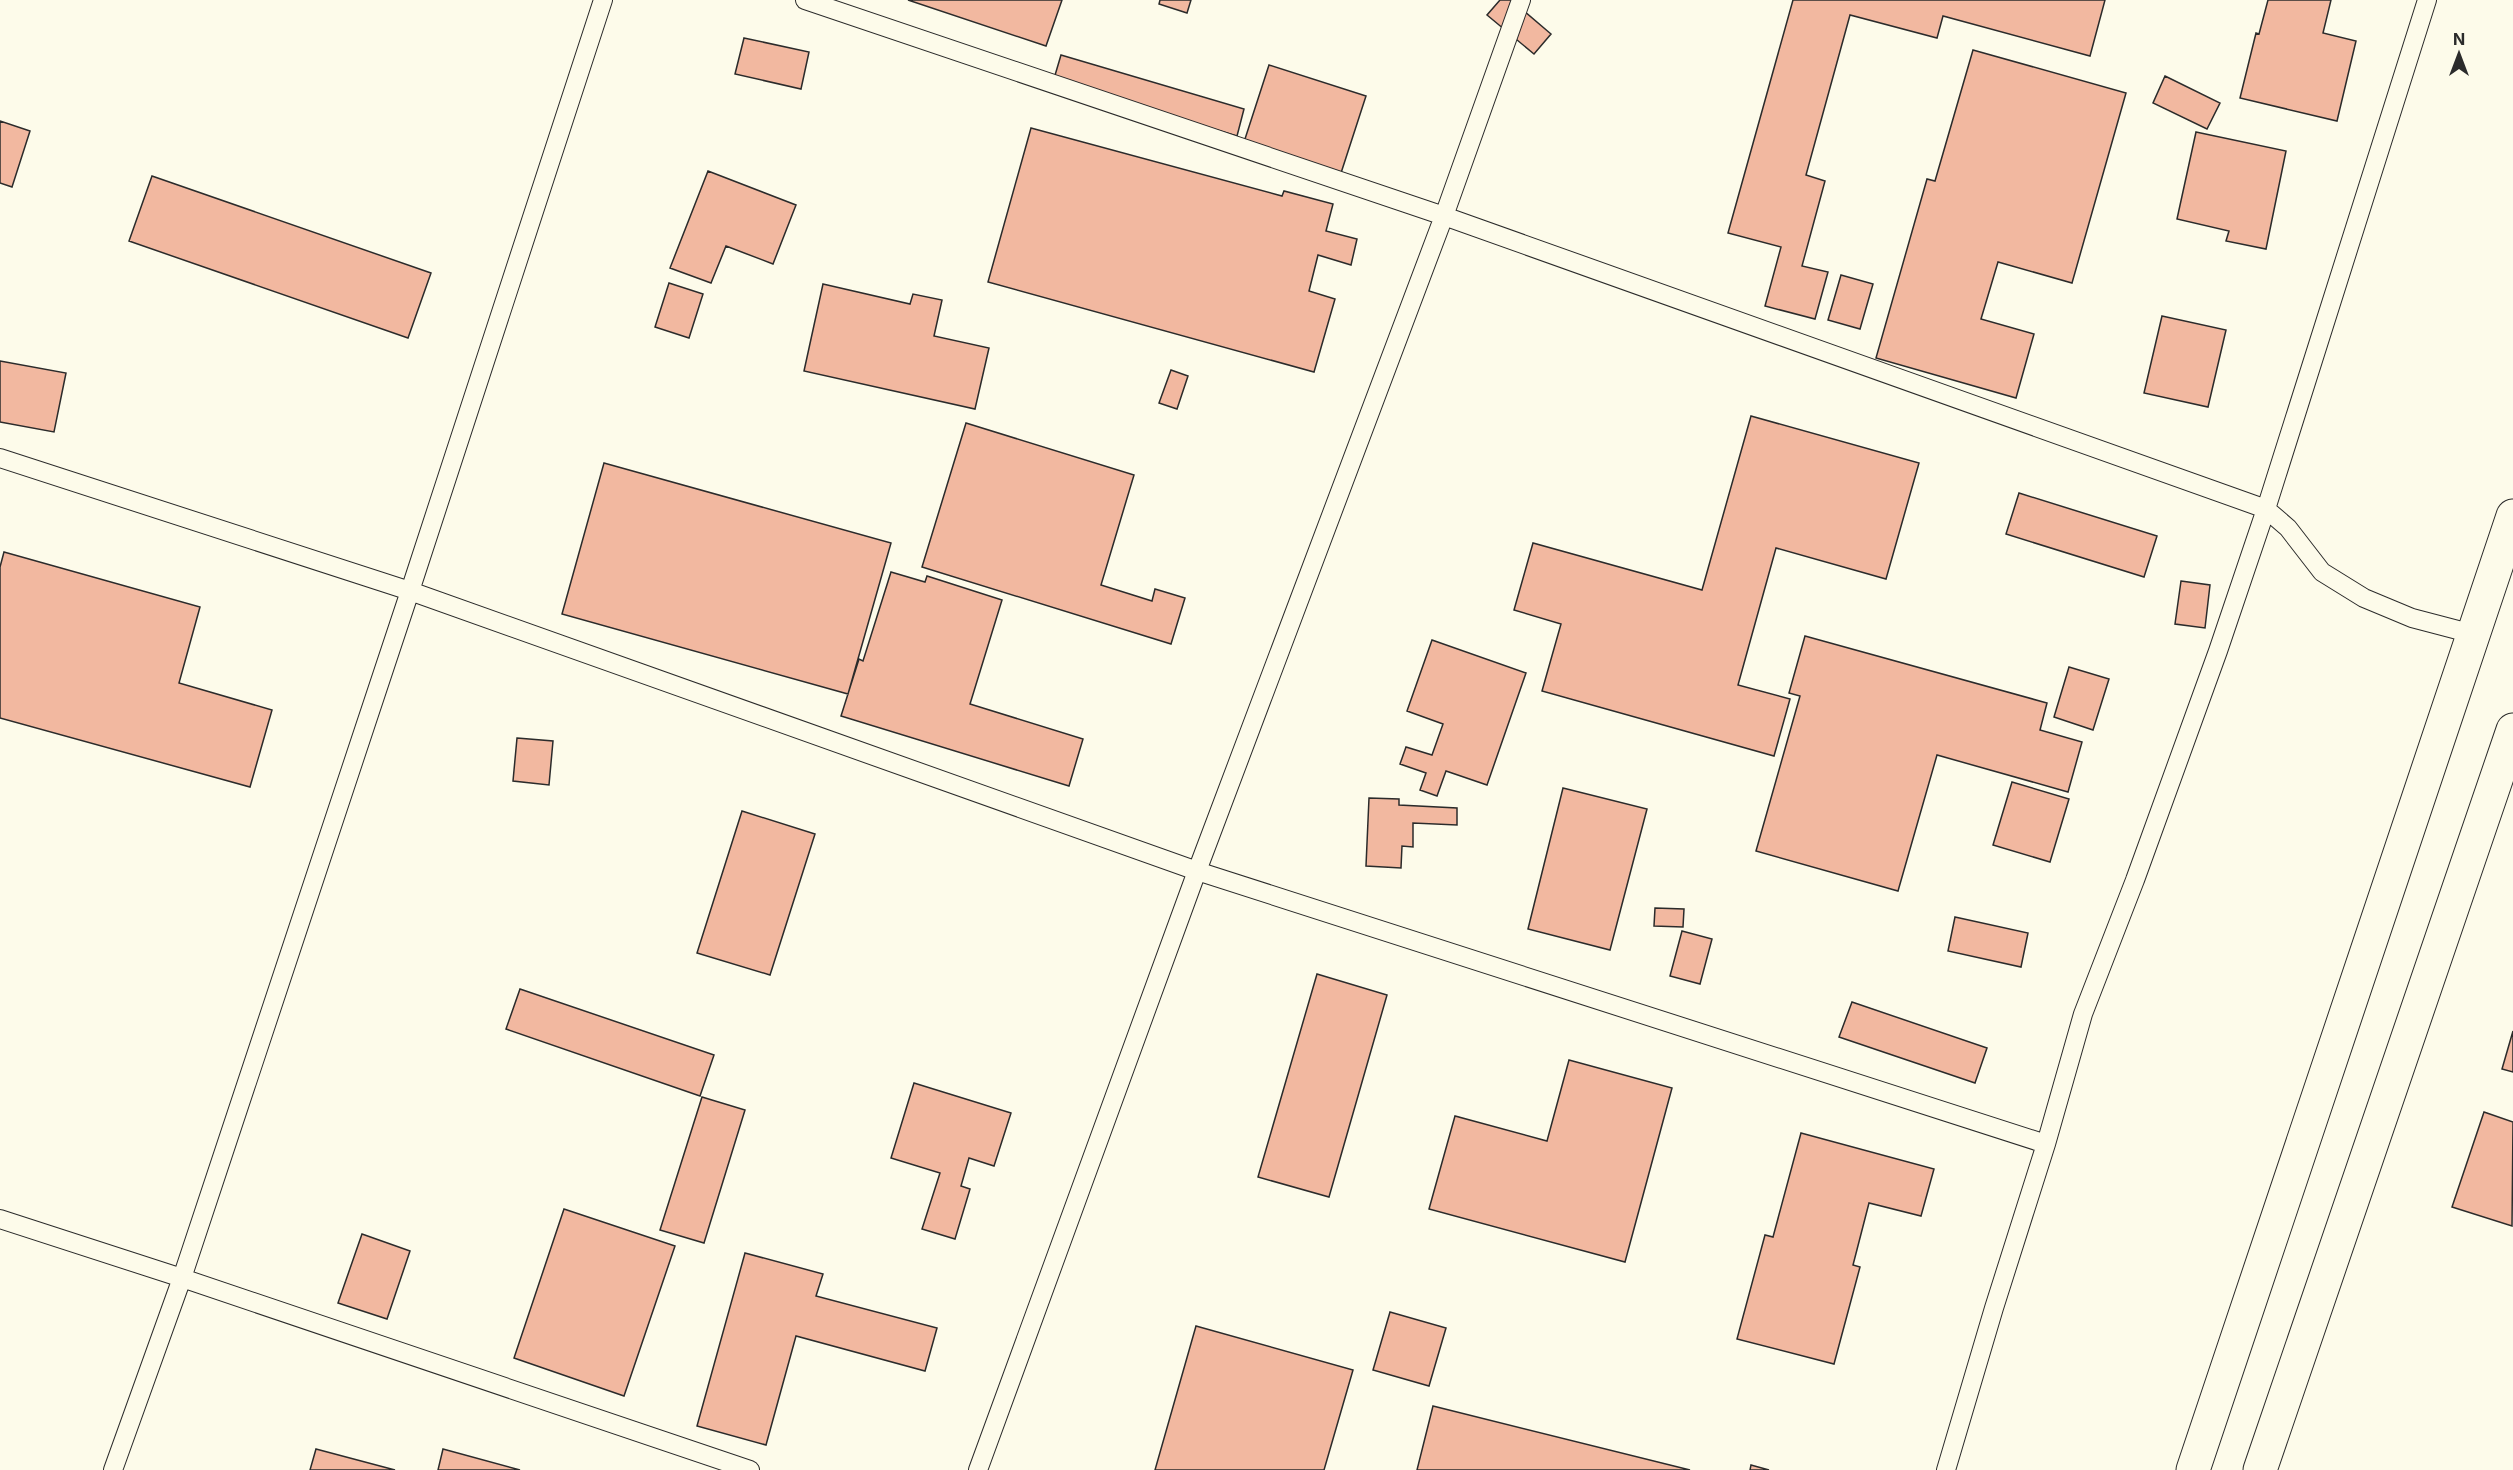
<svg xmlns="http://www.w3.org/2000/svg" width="2513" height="1470" font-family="Inter,sans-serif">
  <rect width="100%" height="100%" fill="#fdfbea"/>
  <path fill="#f2b8a0" stroke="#2b2b2b" stroke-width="1.5" d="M 908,0 L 1062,0 L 1046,46 Z
    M 1160,0 L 1191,0 L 1187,13 L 1159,4 Z
    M 1500,0 L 1511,0 L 1551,34 L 1534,54 L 1487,15 Z
    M 1793,0 L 2105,0 L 2090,56 L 1943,16 L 1937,38 L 1850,15 L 1806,175 L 1825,181 L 1802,266 L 1828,272 L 1815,319 L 1765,306 L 1781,247 L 1728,233 Z
    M 2268,0 L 2331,0 L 2323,33 L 2356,41 L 2337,121 L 2240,98 L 2256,33 L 2259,34 Z
    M 744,38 L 809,52 L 801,89 L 735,74 Z
    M 1973,50 L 2126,93 L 2072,283 L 1998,262 L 1981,319 L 2034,334 L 2016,398 L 1876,358 L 1927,179 L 1935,181 Z
    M 1061,55 L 1244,109 L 1237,136 L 1053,82 Z
    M 1269,65 L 1366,96 L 1341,173 L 1244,142 Z
    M 2165,76 L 2220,103 L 2207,129 L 2153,103 Z
    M 0,121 L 30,131 L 12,187 L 0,183 Z
    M 1031,128 L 1282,196 L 1284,191 L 1333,204 L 1326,231 L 1357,239 L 1351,265 L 1318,255 L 1309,291 L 1335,299 L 1314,372 L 988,282 Z
    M 2196,132 L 2286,151 L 2266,249 L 2226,241 L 2229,231 L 2177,219 Z
    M 708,171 L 796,205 L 773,264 L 726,246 L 711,283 L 670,268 Z
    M 152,176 L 431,273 L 408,338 L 129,241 Z
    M 1841,275 L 1873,284 L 1860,329 L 1828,320 Z
    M 669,283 L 703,294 L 689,338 L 655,327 Z
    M 823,284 L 910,304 L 913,294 L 942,300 L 934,336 L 989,348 L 975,409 L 804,371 Z
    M 2162,316 L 2226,330 L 2208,407 L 2144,393 Z
    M 0,361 L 66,373 L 54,432 L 0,422 Z
    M 1171,370 L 1188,376 L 1177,409 L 1159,403 Z
    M 1751,416 L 1919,463 L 1886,579 L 1776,548 L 1738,685 L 1790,699 L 1774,756 L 1542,691 L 1561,624 L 1514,610 L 1533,543 L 1702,590 Z
    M 966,423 L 1134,475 L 1101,585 L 1152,601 L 1155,589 L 1185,598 L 1171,644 L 922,567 Z
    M 604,463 L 891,543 L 848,694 L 562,614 Z
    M 2019,493 L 2157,536 L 2144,577 L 2006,534 Z
    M 4,552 L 200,607 L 179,683 L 272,710 L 250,787 L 0,718 L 0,567 Z
    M 891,572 L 925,582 L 927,576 L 1002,600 L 970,704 L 1083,739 L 1069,786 L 841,716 L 859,659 L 863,661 Z
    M 2181,581 L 2210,585 L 2205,628 L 2175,624 Z
    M 1805,636 L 2047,703 L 2040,730 L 2082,742 L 2068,792 L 1937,755 L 1898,891 L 1756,851 L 1800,696 L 1789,693 Z
    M 1432,640 L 1526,673 L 1487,785 L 1446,771 L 1437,796 L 1420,790 L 1426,773 L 1400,764 L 1406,747 L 1432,755 L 1443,724 L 1407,711 Z
    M 2069,667 L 2109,679 L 2093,730 L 2054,717 Z
    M 517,738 L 553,741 L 549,785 L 513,781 Z
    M 2012,782 L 2069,799 L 2050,862 L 1993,845 Z
    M 1563,788 L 1647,809 L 1610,950 L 1528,929 Z
    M 1369,798 L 1399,799 L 1399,805 L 1457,808 L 1457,825 L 1413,823 L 1413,847 L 1402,846 L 1401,868 L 1366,866 Z
    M 742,811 L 815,834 L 770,975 L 697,953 Z
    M 1655,908 L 1684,909 L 1683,927 L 1654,926 Z
    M 1955,917 L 2028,933 L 2021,967 L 1948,951 Z
    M 1682,931 L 1712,939 L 1700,984 L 1670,976 Z
    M 1317,974 L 1387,995 L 1329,1197 L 1258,1177 Z
    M 520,989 L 714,1055 L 700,1096 L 506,1029 Z
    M 1852,1002 L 1987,1048 L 1975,1083 L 1839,1037 Z
    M 2513,1031 L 2513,1072 L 2502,1069 Z
    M 1569,1060 L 1672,1088 L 1625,1262 L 1429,1209 L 1455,1116 L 1547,1141 Z
    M 914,1083 L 1011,1113 L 994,1166 L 969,1158 L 961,1186 L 970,1189 L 955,1239 L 922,1229 L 940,1173 L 891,1158 Z
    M 702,1097 L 745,1110 L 704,1243 L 660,1230 Z
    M 2484,1112 L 2513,1122 L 2512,1226 L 2452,1207 Z
    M 1801,1133 L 1934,1169 L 1921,1216 L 1869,1203 L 1853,1265 L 1860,1267 L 1834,1364 L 1737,1339 L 1765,1235 L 1773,1237 Z
    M 564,1209 L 675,1246 L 624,1396 L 514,1358 Z
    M 362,1234 L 410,1251 L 387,1319 L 338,1303 Z
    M 745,1253 L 823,1274 L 816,1296 L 937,1328 L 925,1371 L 796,1336 L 766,1445 L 697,1426 Z
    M 1390,1312 L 1446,1328 L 1429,1386 L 1373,1370 Z
    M 1196,1326 L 1353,1370 L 1324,1470 L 1155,1470 Z
    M 1433,1406 L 1690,1470 L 1417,1470 Z
    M 316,1449 L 395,1470 L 310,1470 Z
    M 443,1449 L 520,1470 L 438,1470 Z
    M 1751,1465 L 1769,1470 L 1750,1470 Z"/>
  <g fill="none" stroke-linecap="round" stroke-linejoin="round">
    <defs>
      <path id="service" d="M 805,0 L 1444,216 L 2266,509 L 2288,528 L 2322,572 L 2364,598 L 2412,618 L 2473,634
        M 0,458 L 410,591 L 1197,871 L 2046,1144
        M 0,1219 L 182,1278 L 750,1470
        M 113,1470 L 182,1278 L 410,591 L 603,0
        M 978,1470 L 1197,871 L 1444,216 L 1521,0
        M 1946,1470 L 1994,1308 L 2046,1144 L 2083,1014 L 2135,880 L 2218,651 L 2266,509 L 2427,0"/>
      <path id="trunk" d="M 2193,1470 L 2513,516
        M 2260,1470 L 2513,730"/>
    </defs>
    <use href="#service" stroke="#2b2b2b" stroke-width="20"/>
    <use href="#trunk" stroke="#2b2b2b" stroke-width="35"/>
    <use href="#service" stroke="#fdfbea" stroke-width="18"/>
    <use href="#trunk" stroke="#fdfbea" stroke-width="33"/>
  </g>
  <g transform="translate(2459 54)" stroke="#fdfbea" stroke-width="4.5" paint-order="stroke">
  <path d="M0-4.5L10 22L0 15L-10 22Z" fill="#2b2b2b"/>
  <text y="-9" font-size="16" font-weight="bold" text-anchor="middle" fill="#2b2b2b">N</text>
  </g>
</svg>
